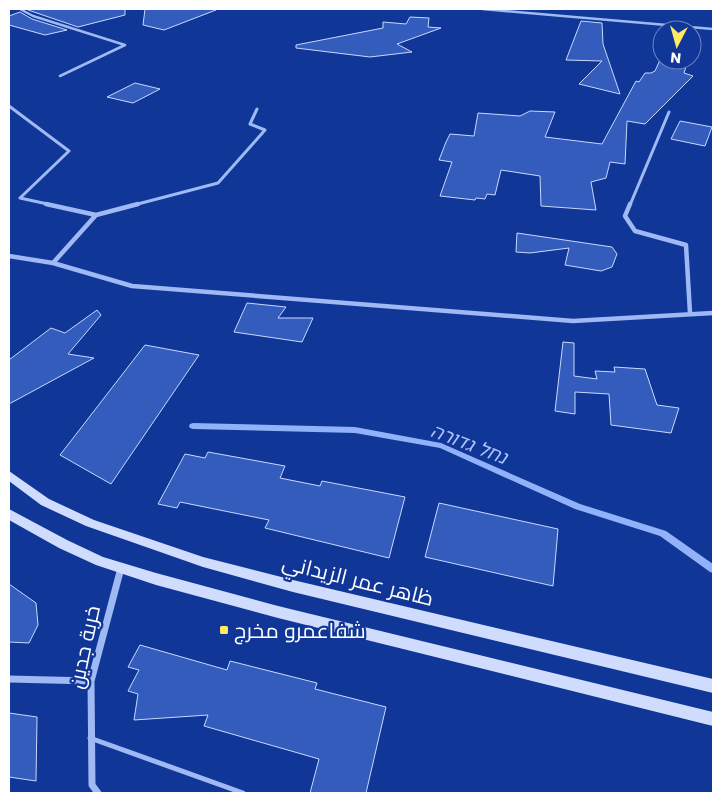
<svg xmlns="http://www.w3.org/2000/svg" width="722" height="802" font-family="Poppins,Cairo,'Noto Sans Hebrew',sans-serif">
  <rect width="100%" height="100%" fill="#103697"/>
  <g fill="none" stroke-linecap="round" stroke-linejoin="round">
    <path fill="#91b1f8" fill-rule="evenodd" d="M 193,423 L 355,427 L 441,443 L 580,504 L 666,531 L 713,564 L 713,573 L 710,572 L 660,536 L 575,509 L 440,448 L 355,433 L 193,429 L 190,428 L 189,426 L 190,424 Z"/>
  </g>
  <path fill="#345cbd" stroke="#c8d8fe" d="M 31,9 L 125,9 L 125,15 L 78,27 L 28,10 Z
    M 145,9 L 216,9 L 216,10 L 164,30 L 143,25 Z
    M 20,12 L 32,19 L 67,30 L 45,35 L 9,25 L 9,16 Z
    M 410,17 L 429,18 L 428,27 L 441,28 L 397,44 L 412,52 L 370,57 L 296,48 L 296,45 L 383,28 L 383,22 L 406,24 Z
    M 581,21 L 602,23 L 603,44 L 620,94 L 579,84 L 602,61 L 566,60 Z
    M 660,60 L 688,60 L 684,73 L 693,76 L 645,124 L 627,121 L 625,164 L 610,162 L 606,178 L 591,182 L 596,210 L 541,206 L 540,176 L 501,170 L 495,195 L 487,194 L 485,199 L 476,198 L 475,200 L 440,196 L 452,162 L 439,160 L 446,142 L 450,134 L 474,136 L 478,113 L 520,116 L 530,111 L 555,112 L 545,137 L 602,144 L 636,81 L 639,82 L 645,73 L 651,73 L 655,71 Z
    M 135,83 L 160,89 L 133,103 L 107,97 Z
    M 680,121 L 712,127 L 705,146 L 671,139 Z
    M 517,233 L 612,247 L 617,254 L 612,267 L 601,271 L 565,265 L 569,248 L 530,253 L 516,252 Z
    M 247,303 L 286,307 L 278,318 L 313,318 L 302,342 L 234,332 Z
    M 97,310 L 101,315 L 68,354 L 94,358 L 9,404 L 9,360 L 51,328 L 65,333 Z
    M 563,342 L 574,343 L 574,376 L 597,379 L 595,371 L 615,372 L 614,367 L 645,369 L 657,405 L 679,408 L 671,433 L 611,425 L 609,394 L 575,392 L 575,414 L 555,411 Z
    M 145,345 L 199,355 L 111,484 L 60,455 Z
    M 208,452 L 285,466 L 280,478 L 320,486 L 322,481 L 405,497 L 389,558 L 265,528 L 269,520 L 180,502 L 177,508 L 158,504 L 185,454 L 205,458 Z
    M 439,503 L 558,529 L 553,586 L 425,557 Z
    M 9,584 L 36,603 L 38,625 L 29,643 L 9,642 Z
    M 140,645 L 227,670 L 230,661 L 317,683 L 315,689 L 386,707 L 366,793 L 310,793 L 319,759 L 204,726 L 208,715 L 134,720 L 138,694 L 128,691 L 139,670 L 128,667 Z
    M 9,713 L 37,717 L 36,781 L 9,777 Z"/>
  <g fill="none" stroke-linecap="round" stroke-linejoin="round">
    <path stroke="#9fb9f4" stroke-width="5" d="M 90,738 L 243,793"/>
    <path stroke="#9fb9f4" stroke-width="2.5" d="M 20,9 L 33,16 L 125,45 L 60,76
      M 482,9 L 713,29"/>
    <path stroke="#9fb9f4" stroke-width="3" d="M 9,106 L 69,151 L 20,198 L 52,205
      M 134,205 L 218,183 L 265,130 L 250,124 L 257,109
      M 630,205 L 669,112"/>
    <path stroke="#9fb9f4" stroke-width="4.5" d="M 630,204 L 625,216 L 635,231 L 686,245 L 690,313
      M 96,215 L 138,204
      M 9,256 L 53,263 L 96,215 L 46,204
      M 53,263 L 132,286 L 573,321 L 713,313"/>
    <path stroke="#9fb9f4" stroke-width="7" d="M 9,679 L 91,681
      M 98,793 L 92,785 L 91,681 L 121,568"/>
    <path fill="#cfdcfd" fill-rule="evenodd" d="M 9,471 L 49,499 L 94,520 L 203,557 L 293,580 L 713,679 L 713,693 L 293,592 L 203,567 L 86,526 L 41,505 L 9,481 Z
      M 9,509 L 67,540 L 103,557 L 156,573 L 278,606 L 713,712 L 713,726 L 278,618 L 156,585 L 96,565 L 59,548 L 9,520 Z"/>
  </g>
  <rect fill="#ffea62" stroke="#103697" stroke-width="2" x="219" y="625" width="10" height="10" rx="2.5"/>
  <g text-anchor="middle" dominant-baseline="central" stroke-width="4.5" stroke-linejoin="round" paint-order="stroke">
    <g font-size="19" font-style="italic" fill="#acc4fb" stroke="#103697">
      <text transform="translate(469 444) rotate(21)">נחל גדורה</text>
    </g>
    <g font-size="21" fill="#fff" stroke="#103697">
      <text transform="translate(358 580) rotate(14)">ظاهر عمر الزيداني</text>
      <text transform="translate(84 647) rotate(-78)">خربة جدين</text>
    </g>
    <g font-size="21" fill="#fff" stroke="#103697" text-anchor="start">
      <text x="234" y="630">شفاعمرو مخرج</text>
    </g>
  </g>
  <rect width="722" height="802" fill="none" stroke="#ffffff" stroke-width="20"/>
  <g transform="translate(677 45) rotate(186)"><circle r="24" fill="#103697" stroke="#7086c1"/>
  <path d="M0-4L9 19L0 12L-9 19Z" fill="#ffea62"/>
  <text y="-8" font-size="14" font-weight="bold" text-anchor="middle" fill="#ffffff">N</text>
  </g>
</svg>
